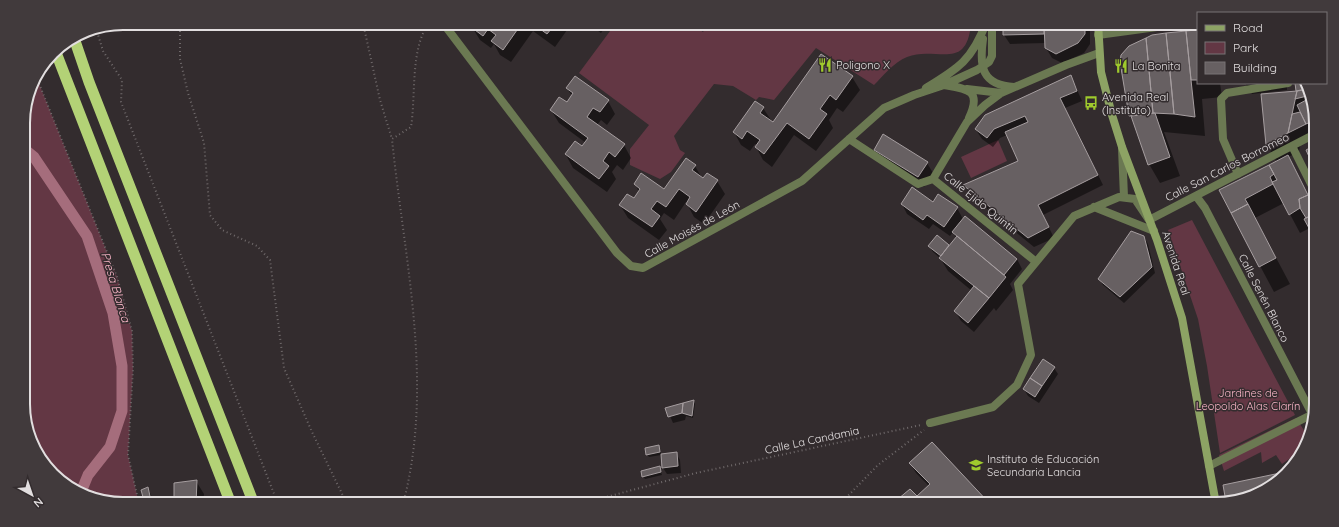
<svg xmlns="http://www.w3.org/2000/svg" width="1339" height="527" font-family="Quicksand,sans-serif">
  <rect width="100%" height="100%" fill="#332c2e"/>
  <path fill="#633744" d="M 616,23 L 690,23 L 703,32 L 709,23 L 971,23 C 967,73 935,45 907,57 C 894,62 883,76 874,85 L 816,48 L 774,100 L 759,97 L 756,100 L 733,86 L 714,84 L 674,136 L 680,150 L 685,153 L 671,172 L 660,179 L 630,165 L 630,149 L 649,125 L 579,73 Z
    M 36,76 L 117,277 L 132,331 L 133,369 L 128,455 L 139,504 L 123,504 L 91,499 L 48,470 L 25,423 L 23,117 L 33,79 Z
    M 998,140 L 1007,161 L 971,178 L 961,157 Z
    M 1192,220 L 1295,415 L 1220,453 L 1207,366 L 1198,319 L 1168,230 Z
    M 1296,418 L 1309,438 L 1295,457 L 1295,455 L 1282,464 L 1276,455 L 1262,463 L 1261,452 L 1224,471 L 1219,455 Z"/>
  <path fill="#0007" d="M 475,23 L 572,23 L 555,47 L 533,31 L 511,62 L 500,55 L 494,44 L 491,48 L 480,40 L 472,27 Z
    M 587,23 L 608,23 L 601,33 Z
    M 1004,23 L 1057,23 L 1062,30 L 1068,30 L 1067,23 L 1090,23 L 1090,44 L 1084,53 L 1062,63 L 1052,58 L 1046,48 L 1046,43 L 1010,44 L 1004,35 Z
    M 1173,23 L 1198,23 L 1198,25 L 1176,27 Z
    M 1198,31 L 1198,83 L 1220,83 L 1222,97 L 1202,99 L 1205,136 L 1164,132 L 1180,176 L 1160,183 L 1149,164 L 1136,127 L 1130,116 L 1121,62 L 1122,55 L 1126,49 L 1153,36 Z
    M 1071,76 L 1082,101 L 1065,108 L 1103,185 L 1043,215 L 1054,238 L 1034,247 L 970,195 L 964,185 L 1019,161 L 1007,135 L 1000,138 L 993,147 L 982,139 L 976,130 Z
    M 852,77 L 860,90 L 843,112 L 837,108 L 829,120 L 833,128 L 816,151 L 794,135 L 772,167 L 763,160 L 756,147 L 757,145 L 755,144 L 750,151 L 741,145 L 734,132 L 763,108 L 773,123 Z
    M 1245,83 L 1287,83 L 1287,90 L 1252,94 Z
    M 1296,83 L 1303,83 L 1315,110 L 1315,132 L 1301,139 L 1299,152 L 1288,157 L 1314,206 L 1313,235 L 1310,228 L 1300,233 L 1284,203 L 1255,218 L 1290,284 L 1274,292 L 1220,191 L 1277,162 L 1266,144 L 1297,92 Z
    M 567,88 L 608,101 L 615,114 L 607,125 L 601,120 L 597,125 L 624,145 L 631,158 L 623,170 L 617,165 L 612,172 L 616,179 L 607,192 L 573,168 L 566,155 L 575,142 L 582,147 L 586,143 L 559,123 L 551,110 L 567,104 L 572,96 Z
    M 875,150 L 927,163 L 933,173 L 924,187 L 880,160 Z
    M 695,166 L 703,180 L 708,174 L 717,181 L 725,194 L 704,224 L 694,217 L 686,202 L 674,220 L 664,213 L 660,219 L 667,230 L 659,240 L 628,218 L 620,205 L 634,200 L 639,192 L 635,184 L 664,190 Z
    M 933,203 L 957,208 L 963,219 L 1017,259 L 1022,269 L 1010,284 L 1013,290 L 996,311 L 994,308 L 974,332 L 961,321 L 955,311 L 972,291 L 948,271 L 940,258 L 933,252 L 929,246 L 937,236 L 949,247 L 956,238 L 953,232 L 950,236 L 933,224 L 929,229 L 907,214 L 902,204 Z
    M 1144,237 L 1148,244 L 1155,273 L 1124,303 L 1103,285 L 1099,279 Z
    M 1054,368 L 1058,374 L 1039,403 L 1028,396 L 1024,389 Z
    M 694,402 L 695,404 L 693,418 L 686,416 L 685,420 L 673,423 L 667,409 Z
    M 658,446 L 661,455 L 649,457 L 647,454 Z
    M 676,453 L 680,460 L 681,473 L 667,474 L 663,468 L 662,455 Z
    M 910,463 L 989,504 L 917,498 L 929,486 L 916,473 Z
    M 659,467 L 662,475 L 645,479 L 643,476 Z
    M 1284,473 L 1277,483 L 1227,502 L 1224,486 Z
    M 196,481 L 204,494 L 203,504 L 175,504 Z
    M 148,488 L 154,502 L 167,501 L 169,504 L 146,504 Z"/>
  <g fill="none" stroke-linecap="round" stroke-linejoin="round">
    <path stroke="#a56d7c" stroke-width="11" d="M 23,148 L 34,157 L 87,236 L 113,313 L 122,366 L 122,411 L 110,447 L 88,475 L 81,492"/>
  </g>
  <path fill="#676062" stroke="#a69ea0" d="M 474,23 L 522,23 L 503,50 L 491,41 L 496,35 L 488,29 L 483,36 L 471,27 Z
    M 532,23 L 556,23 L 547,34 Z
    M 1003,23 L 1044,23 L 1044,34 L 1003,35 Z
    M 1044,23 L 1058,23 L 1058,29 L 1067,29 L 1067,23 L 1085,23 L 1085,34 L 1078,43 L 1056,54 L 1045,48 Z
    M 1196,30 L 1198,30 L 1198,80 L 1191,80 L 1186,31 Z
    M 1186,31 L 1191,80 L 1195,117 L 1174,114 L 1166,33 Z
    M 1166,33 L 1171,82 L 1174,114 L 1153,113 L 1146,38 L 1152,35 Z
    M 1146,38 L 1153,113 L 1129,116 L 1120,62 L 1121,55 L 1129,46 Z
    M 821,54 L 853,76 L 836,100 L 830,95 L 820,109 L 827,114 L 809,139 L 787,123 L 764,154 L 755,147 L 760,140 L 747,131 L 742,139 L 733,132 L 755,101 L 764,107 L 760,113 L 773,122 Z
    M 1071,75 L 1077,91 L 1060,98 L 1098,175 L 1038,205 L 1049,227 L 1028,238 L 963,185 L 1018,161 L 1005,132 L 1028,122 L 1025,116 L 994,129 L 987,138 L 975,129 L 985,115 Z
    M 575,76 L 609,100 L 600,112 L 593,108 L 587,117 L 625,144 L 615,157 L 609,152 L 603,161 L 609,166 L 599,179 L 565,154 L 575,141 L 582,146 L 588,138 L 550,110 L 559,97 L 567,102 L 573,93 L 566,88 Z
    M 1295,83 L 1303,83 L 1306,89 L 1296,91 Z
    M 1304,90 L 1307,96 L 1295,99 L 1297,91 Z
    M 1297,91 L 1288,133 L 1266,145 L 1261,94 Z
    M 1308,99 L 1315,113 L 1315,120 L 1306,124 L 1297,105 Z
    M 1300,112 L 1306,124 L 1288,133 L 1292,114 Z
    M 1155,113 L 1170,157 L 1148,165 L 1131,116 Z
    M 883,134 L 928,162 L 918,177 L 874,150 Z
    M 1315,145 L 1314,160 L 1311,161 L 1306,150 Z
    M 1288,155 L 1308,195 L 1299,199 L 1300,208 L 1289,215 L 1272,182 L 1277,180 L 1269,165 Z
    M 686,158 L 696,165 L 692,170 L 703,178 L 707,173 L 718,180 L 696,212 L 686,204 L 690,197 L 679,189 L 666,207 L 657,201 L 651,209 L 660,216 L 652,227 L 619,205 L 627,194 L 634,198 L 640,189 L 634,184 L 641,173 L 664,189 Z
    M 1269,165 L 1274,174 L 1270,177 L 1273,184 L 1245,199 L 1248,204 L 1231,213 L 1219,190 Z
    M 912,187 L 933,202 L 938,194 L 958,207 L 944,227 L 927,215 L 923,220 L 901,204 Z
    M 1308,195 L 1314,207 L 1314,214 L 1306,218 L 1300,208 L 1299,199 Z
    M 1248,204 L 1276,258 L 1259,267 L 1231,213 Z
    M 1314,214 L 1313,229 L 1310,230 L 1304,219 Z
    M 965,216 L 1017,259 L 1004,275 L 952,232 Z
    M 1131,231 L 1144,236 L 1152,267 L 1120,297 L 1098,279 Z
    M 937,235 L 949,245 L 941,256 L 928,246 Z
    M 957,236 L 1006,277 L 989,298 L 939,258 Z
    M 974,286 L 989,298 L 968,323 L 954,311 Z
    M 1043,359 L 1055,367 L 1042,386 L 1030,378 Z
    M 1030,378 L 1042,386 L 1035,397 L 1023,389 Z
    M 694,400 L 692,416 L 682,413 L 683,403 Z
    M 683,403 L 682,413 L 668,417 L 665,408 Z
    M 932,442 L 990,504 L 892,504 L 910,489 L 917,496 L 930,484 L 909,463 Z
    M 659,445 L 660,452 L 646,455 L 645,448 Z
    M 677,452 L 678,466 L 662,468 L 661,454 Z
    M 660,466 L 661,472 L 642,477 L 641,471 Z
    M 1285,472 L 1277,483 L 1226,502 L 1223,485 Z
    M 197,480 L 196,504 L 174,504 L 174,483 Z
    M 148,487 L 151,501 L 168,500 L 168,504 L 145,504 L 141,490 Z"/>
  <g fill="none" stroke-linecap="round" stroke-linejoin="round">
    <path stroke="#706a6b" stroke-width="2" stroke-dasharray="1 3" stroke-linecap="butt" d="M 180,23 L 180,59 L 188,93 L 204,143 L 210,215 L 222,230 L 257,246 L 270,260 L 284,368 L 312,432 L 347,504
      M 363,23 L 380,100 L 392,139
      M 96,28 L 103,51 L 122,80 L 121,102 L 278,504
      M 36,76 L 117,277 L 132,331 L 133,369 L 128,455 L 139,504
      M 403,504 C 435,384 404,259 392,139 L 411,127 C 416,97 410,48 429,23
      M 580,504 L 696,473 L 921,425
      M 840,504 L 878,465 L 924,430"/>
    <path stroke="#6b7952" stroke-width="8" d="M 1209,466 L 1311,415"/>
    <path stroke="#6b7952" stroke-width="8" d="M 443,23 L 617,253 L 631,266 L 643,268 L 802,181 L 884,108 L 914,95 L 944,85 L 977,70 L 989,62 L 992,56 L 992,23
      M 1098,35 L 1186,23
      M 983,39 C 979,67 982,85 1014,87
      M 944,85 C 968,89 982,90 969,118
      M 926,88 C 959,68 972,60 986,23
      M 967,89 L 1001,93
      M 849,139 L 918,184 L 933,179 L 967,122 L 985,105 L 1001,93 L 1066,65 L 1099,53
      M 1292,146 L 1314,190
      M 1122,148 L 1124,197
      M 1238,174 L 1223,139 L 1221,99 L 1227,93 L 1288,83
      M 933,179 L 1035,261
      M 1196,196 L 1205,208 L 1311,412
      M 1094,207 L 1154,231
      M 930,423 L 993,407 L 1017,385 L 1031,355 L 1018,284 L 1074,216 L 1119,197 L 1135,199 L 1149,220 L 1315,134"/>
    <path stroke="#8da364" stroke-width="8" d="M 1098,23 L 1101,72 L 1112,115 L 1122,147 L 1157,240 L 1182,318 L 1216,504"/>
    <path stroke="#b3d276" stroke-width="11" d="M 74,38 L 89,82 L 254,504
      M 55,50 L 231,504"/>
  </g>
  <defs>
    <symbol id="restaurant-bare" viewBox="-9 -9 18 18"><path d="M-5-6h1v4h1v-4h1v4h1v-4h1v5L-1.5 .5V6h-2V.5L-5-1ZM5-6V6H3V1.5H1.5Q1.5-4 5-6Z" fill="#9fca2d" stroke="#332c2e" stroke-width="2.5" paint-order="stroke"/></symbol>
    <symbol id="bus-bare" viewBox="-9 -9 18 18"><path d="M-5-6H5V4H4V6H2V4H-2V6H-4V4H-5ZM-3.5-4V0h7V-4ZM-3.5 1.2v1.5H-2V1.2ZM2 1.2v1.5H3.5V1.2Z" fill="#9fca2d" stroke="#332c2e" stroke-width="2.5" paint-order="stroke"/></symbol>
    <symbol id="school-bare" viewBox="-9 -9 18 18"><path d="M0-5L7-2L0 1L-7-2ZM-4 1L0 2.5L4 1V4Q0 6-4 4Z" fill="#9fca2d" stroke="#332c2e" stroke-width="2.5" paint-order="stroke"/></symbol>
  </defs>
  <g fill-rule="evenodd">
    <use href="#restaurant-bare" x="815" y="55" width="20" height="20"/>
    <use href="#restaurant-bare" x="1111" y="56" width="20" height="20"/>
    <use href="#bus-bare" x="1081" y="93" width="20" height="20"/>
    <use href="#school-bare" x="966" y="455" width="20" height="20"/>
  </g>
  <g text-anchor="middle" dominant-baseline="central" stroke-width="3" stroke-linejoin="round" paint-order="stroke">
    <g font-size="11" fill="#e2dedf" stroke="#332c2e" text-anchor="start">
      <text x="836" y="65">Poligono X</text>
      <text x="1132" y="66">La Bonita</text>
      <text x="1102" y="97">Avenida Real<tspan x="1102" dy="13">(Instituto)</tspan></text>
      <text x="987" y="459">Instituto de Educación<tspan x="987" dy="13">Secundaria Lancia</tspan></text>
    </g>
    <g font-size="11" fill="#e2dedf" stroke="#332c2e">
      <text transform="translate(1227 167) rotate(-27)">Calle San Carlos Borromeo</text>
      <text transform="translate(981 203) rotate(39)">Calle Ejido Quintin</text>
      <text transform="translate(692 229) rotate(-29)">Calle Moisés de León</text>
      <text transform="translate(1176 263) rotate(72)">Avenida Real</text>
      <text transform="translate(1264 298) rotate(63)">Calle Senén Blanco</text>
      <text transform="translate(812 440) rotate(-12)">Calle La Candamia</text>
    </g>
    <g font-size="11" fill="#fab5c7" stroke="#332c2e">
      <text x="1248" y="393">Jardines de<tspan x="1248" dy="13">Leopoldo Alas Clarín</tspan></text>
    </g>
    <g font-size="12" font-style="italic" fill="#feb9cb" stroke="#332c2e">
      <text transform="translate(116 287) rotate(73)">Presa Blanca</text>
    </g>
  </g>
  <path d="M0 0H1339V527H0ZM123 30H1216A93 93 0 0 1 1309 123V404A93 93 0 0 1 1216 497H123A93 93 0 0 1 30 404V123A93 93 0 0 1 123 30Z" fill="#413a3c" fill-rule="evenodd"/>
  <path fill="none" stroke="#e2dedf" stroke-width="2" d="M123 30H1216A93 93 0 0 1 1309 123V404A93 93 0 0 1 1216 497H123A93 93 0 0 1 30 404V123A93 93 0 0 1 123 30Z"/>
  <rect x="1197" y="12" width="130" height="72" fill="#332c2e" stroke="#797375"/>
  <rect x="1205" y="25" width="20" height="6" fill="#8da364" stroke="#797375"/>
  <text x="1233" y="32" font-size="12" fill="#e2dedf">Road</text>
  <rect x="1205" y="42" width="20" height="12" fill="#633744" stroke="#797375"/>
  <text x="1233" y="52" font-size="12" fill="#e2dedf">Park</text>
  <rect x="1205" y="62" width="20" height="12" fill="#676062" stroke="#797375"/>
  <text x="1233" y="72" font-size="12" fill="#e2dedf">Building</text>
  <g transform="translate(32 495) rotate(140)" stroke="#332c2e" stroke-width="3" paint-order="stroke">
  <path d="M0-3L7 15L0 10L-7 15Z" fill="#e2dedf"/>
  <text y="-6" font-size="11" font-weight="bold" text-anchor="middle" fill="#e2dedf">N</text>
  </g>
</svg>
